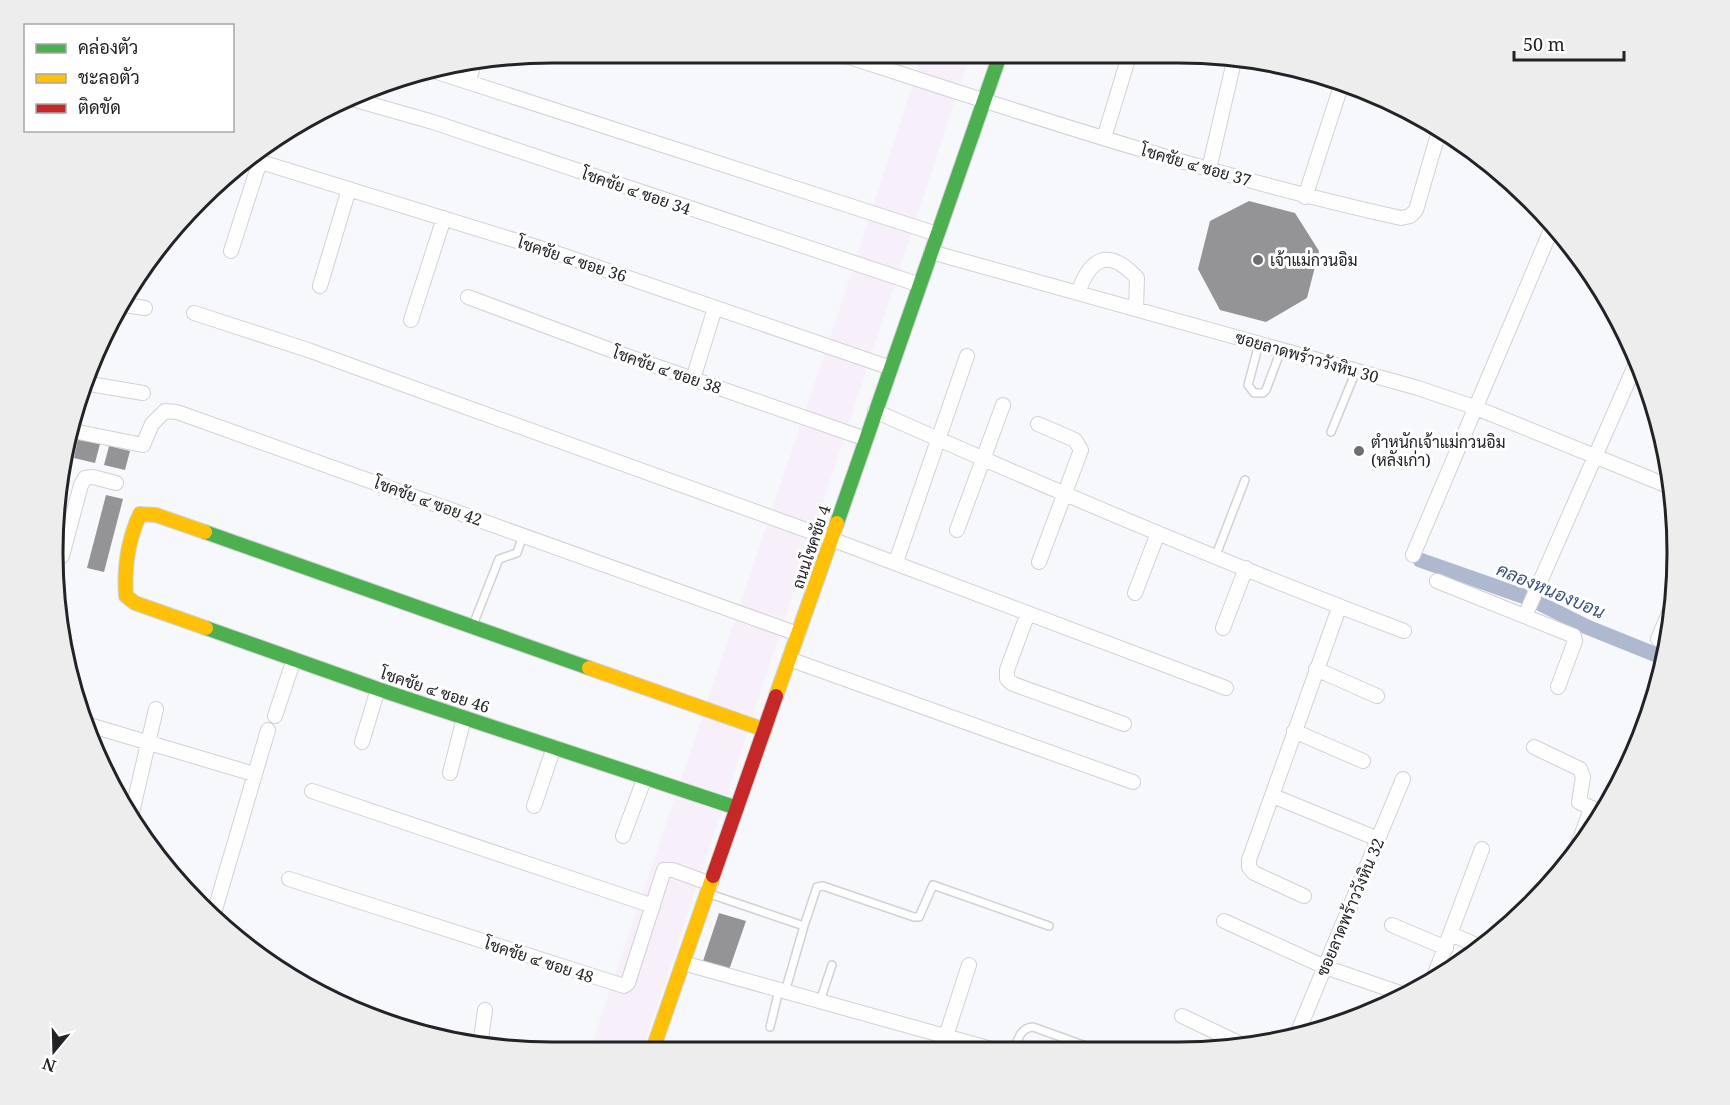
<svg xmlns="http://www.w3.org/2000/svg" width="1730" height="1105" font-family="'Noto Serif',Sarabun,serif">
  <rect width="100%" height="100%" fill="#f7f8fc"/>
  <path fill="#f7effa" d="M 922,55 L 970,55 L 660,998 L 643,1049 L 590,1049 L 841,305 Z"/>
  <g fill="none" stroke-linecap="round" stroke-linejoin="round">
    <path stroke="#aeb9cf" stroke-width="15" d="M 1420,560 L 1531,599 L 1587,627 L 1664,658"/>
  </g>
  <path fill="#949396" d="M 1249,201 L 1295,213 L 1319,251 L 1307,298 L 1266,322 L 1220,310 L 1198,269 L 1210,221 Z
    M 78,439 L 100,444 L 95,463 L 74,458 Z
    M 109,446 L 130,451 L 125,470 L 104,465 Z
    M 106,495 L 123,499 L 104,572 L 87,568 Z
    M 57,525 L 63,527 L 54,561 L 53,552 Z
    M 719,913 L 746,921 L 728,973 L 702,964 Z"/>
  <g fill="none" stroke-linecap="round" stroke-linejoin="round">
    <defs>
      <path id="lane" d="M 1259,344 L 1248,385 L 1254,393 L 1263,393 L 1266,390 L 1281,350
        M 1331,432 L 1356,371
        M 1216,555 L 1245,480
        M 473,625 L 499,559 L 517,553 L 523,535
        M 707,893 L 804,926 L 787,985
        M 804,926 L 817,887 L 823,886 L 914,917 L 919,917 L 933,885 L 1049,926
        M 820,1001 L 832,965
        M 770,1027 L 779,990
        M 1014,1051 C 1018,1039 1020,1028 1033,1027 L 1083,1045"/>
      <path id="street" d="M 840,54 C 1025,114 1211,176 1401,218 L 1410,216 L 1416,210 L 1439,131
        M 437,72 L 937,234
        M 469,81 L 473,66
        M 352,99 L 433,122 L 920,285
        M 1104,138 L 1129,56
        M 251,159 L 556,253 L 891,368
        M 1209,169 L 1235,57
        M 1305,197 L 1342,83
        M 231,251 L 260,161
        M 931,252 L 1418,388 L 1474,407 L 1673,488
        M 320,286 L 349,189
        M 1078,293 C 1090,258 1108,247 1137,278 L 1136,309
        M 468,297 L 624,355 L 866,439
        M 125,305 L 145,308
        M 194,313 L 308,350 L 831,539 L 1226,688
        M 411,320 L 444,218
        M 693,379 L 715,308
        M 84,383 L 143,393
        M 875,411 C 1050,489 1226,564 1404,631
        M 1038,424 L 1075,440 L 1081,450 L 1039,562
        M 73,431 L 143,445 L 152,424 L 165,411 L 177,412 L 798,634
        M 957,530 L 1003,405
        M 1413,555 L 1554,223
        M 62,556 L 81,485 L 85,478 L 93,477 L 116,483
        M 896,562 L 967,356
        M 1437,581 L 1574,636 L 1575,641 L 1558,687
        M 1135,593 L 1158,533
        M 1028,613 L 1007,670 L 1007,679 L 1013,684 L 1124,724
        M 1525,616 L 1637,361
        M 1223,628 L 1246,568
        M 1658,639 L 1674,601
        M 789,659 L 1133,782
        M 1316,669 L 1377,696
        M 275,716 L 294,659
        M 89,725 L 254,774
        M 1294,731 L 1363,761
        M 362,742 L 378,689
        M 1534,747 L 1580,769 L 1583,777 L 1579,802 L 1602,813
        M 450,773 L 464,718
        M 312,791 L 653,906
        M 1273,796 L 1378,839
        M 534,806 L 554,747
        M 131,817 L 156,709
        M 623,836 L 645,777
        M 1573,858 L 1591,809
        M 289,879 L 624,986 L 628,983 L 664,870 L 673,870 L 711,884
        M 1304,896 L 1254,873 L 1249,867 L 1249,860 L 1339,608
        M 214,913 L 268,730
        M 1224,921 L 1325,967 L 1406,995
        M 1392,925 L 1446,948
        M 1451,934 L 1481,947
        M 683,963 L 995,1050
        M 1432,982 L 1482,849
        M 1182,1016 L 1243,1045
        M 1297,1034 L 1403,779
        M 946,1036 L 969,965
        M 480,1046 L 485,1010"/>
      <path id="fast" d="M 837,523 L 1000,55
        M 205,532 L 589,668
        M 206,628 L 378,689 L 737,808"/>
      <path id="slow" d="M 205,532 L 156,515 L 140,514 C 128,540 124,568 126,596 L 135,603 L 206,628
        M 589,668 L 765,730
        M 776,696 L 837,523
        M 653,1049 L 713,876"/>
      <path id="jam" d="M 713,876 L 776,696"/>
    </defs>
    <use href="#lane" stroke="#d0d2d5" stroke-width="10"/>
    <use href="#street" stroke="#d0d2d5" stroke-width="16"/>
    <use href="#fast" stroke="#d0d2d5" stroke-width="16"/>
    <use href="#slow" stroke="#d0d2d5" stroke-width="16"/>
    <use href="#jam" stroke="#d0d2d5" stroke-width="16"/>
    <use href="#lane" stroke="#fefeff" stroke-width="7"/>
    <use href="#street" stroke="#fefeff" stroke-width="14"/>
    <use href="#fast" stroke="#4caf50" stroke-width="14"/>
    <use href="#slow" stroke="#ffc107" stroke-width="14"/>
    <use href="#jam" stroke="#c62828" stroke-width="14"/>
  </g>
  <g fill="#6d6e71" stroke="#fff" stroke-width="2">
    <circle cx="1258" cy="260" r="6"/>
    <circle cx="1359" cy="451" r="6"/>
  </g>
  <g text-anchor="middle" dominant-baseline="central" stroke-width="6" stroke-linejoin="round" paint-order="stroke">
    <g font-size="16" fill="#222326" stroke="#fff">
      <text transform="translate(1196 165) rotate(16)">โชคชัย ๔ ซอย 37</text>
      <text transform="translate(636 191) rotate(19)">โชคชัย ๔ ซอย 34</text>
      <text transform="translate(572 259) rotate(18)">โชคชัย ๔ ซอย 36</text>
      <text transform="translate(1307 357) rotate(16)">ซอยลาดพร้าววังหิน 30</text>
      <text transform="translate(667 370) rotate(19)">โชคชัย ๔ ซอย 38</text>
      <text transform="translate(428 501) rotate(20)">โชคชัย ๔ ซอย 42</text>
      <text transform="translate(811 547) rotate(-71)">ถนนโชคชัย 4</text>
      <text transform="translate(435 690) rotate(18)">โชคชัย ๔ ซอย 46</text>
      <text transform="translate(1350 907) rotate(-67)">ซอยลาดพร้าววังหิน 32</text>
      <text transform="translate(539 960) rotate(18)">โชคชัย ๔ ซอย 48</text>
    </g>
    <g font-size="16" fill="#222326" stroke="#fff" text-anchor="start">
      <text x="1270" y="260">เจ้าแม่กวนอิม</text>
      <text x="1371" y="442">ตำหนักเจ้าแม่กวนอิม<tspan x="1371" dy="18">(หลังเก่า)</tspan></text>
    </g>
    <g font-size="18" font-style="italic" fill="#3c527e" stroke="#fff">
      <text transform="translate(1551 590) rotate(23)">คลองหนองบอน</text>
    </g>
  </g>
  <path d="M0 0H1730V1105H0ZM552 63H1178A489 489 0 0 1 1667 552V553A489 489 0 0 1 1178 1042H552A489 489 0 0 1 63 553V552A489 489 0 0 1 552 63Z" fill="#ededee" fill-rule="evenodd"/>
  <path fill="none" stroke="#222326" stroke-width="3" d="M552 63H1178A489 489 0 0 1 1667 552V553A489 489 0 0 1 1178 1042H552A489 489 0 0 1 63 553V552A489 489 0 0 1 552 63Z"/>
  <rect x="24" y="24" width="210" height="108" fill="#ffffff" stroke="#a7a7a8" stroke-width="1.5"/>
  <rect x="36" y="44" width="30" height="9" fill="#4caf50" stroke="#a7a7a8" stroke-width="1.5"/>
  <text x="78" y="54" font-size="18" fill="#222326">คล่องตัว</text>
  <rect x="36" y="74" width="30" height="9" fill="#ffc107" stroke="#a7a7a8" stroke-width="1.5"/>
  <text x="78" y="84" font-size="18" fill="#222326">ชะลอตัว</text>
  <rect x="36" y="104" width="30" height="9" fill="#c62828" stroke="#a7a7a8" stroke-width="1.5"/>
  <text x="78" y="114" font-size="18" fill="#222326">ติดขัด</text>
  <g transform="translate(54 1051) rotate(199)" stroke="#ffffff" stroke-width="4.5" paint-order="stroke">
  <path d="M0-4.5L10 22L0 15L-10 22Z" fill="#222326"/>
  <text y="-9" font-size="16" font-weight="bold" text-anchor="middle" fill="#222326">N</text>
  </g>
  <path d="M1514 51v9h110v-9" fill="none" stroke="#222326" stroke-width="3"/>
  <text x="1523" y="51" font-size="18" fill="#222326" stroke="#ffffff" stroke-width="4.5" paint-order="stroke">50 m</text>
</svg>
